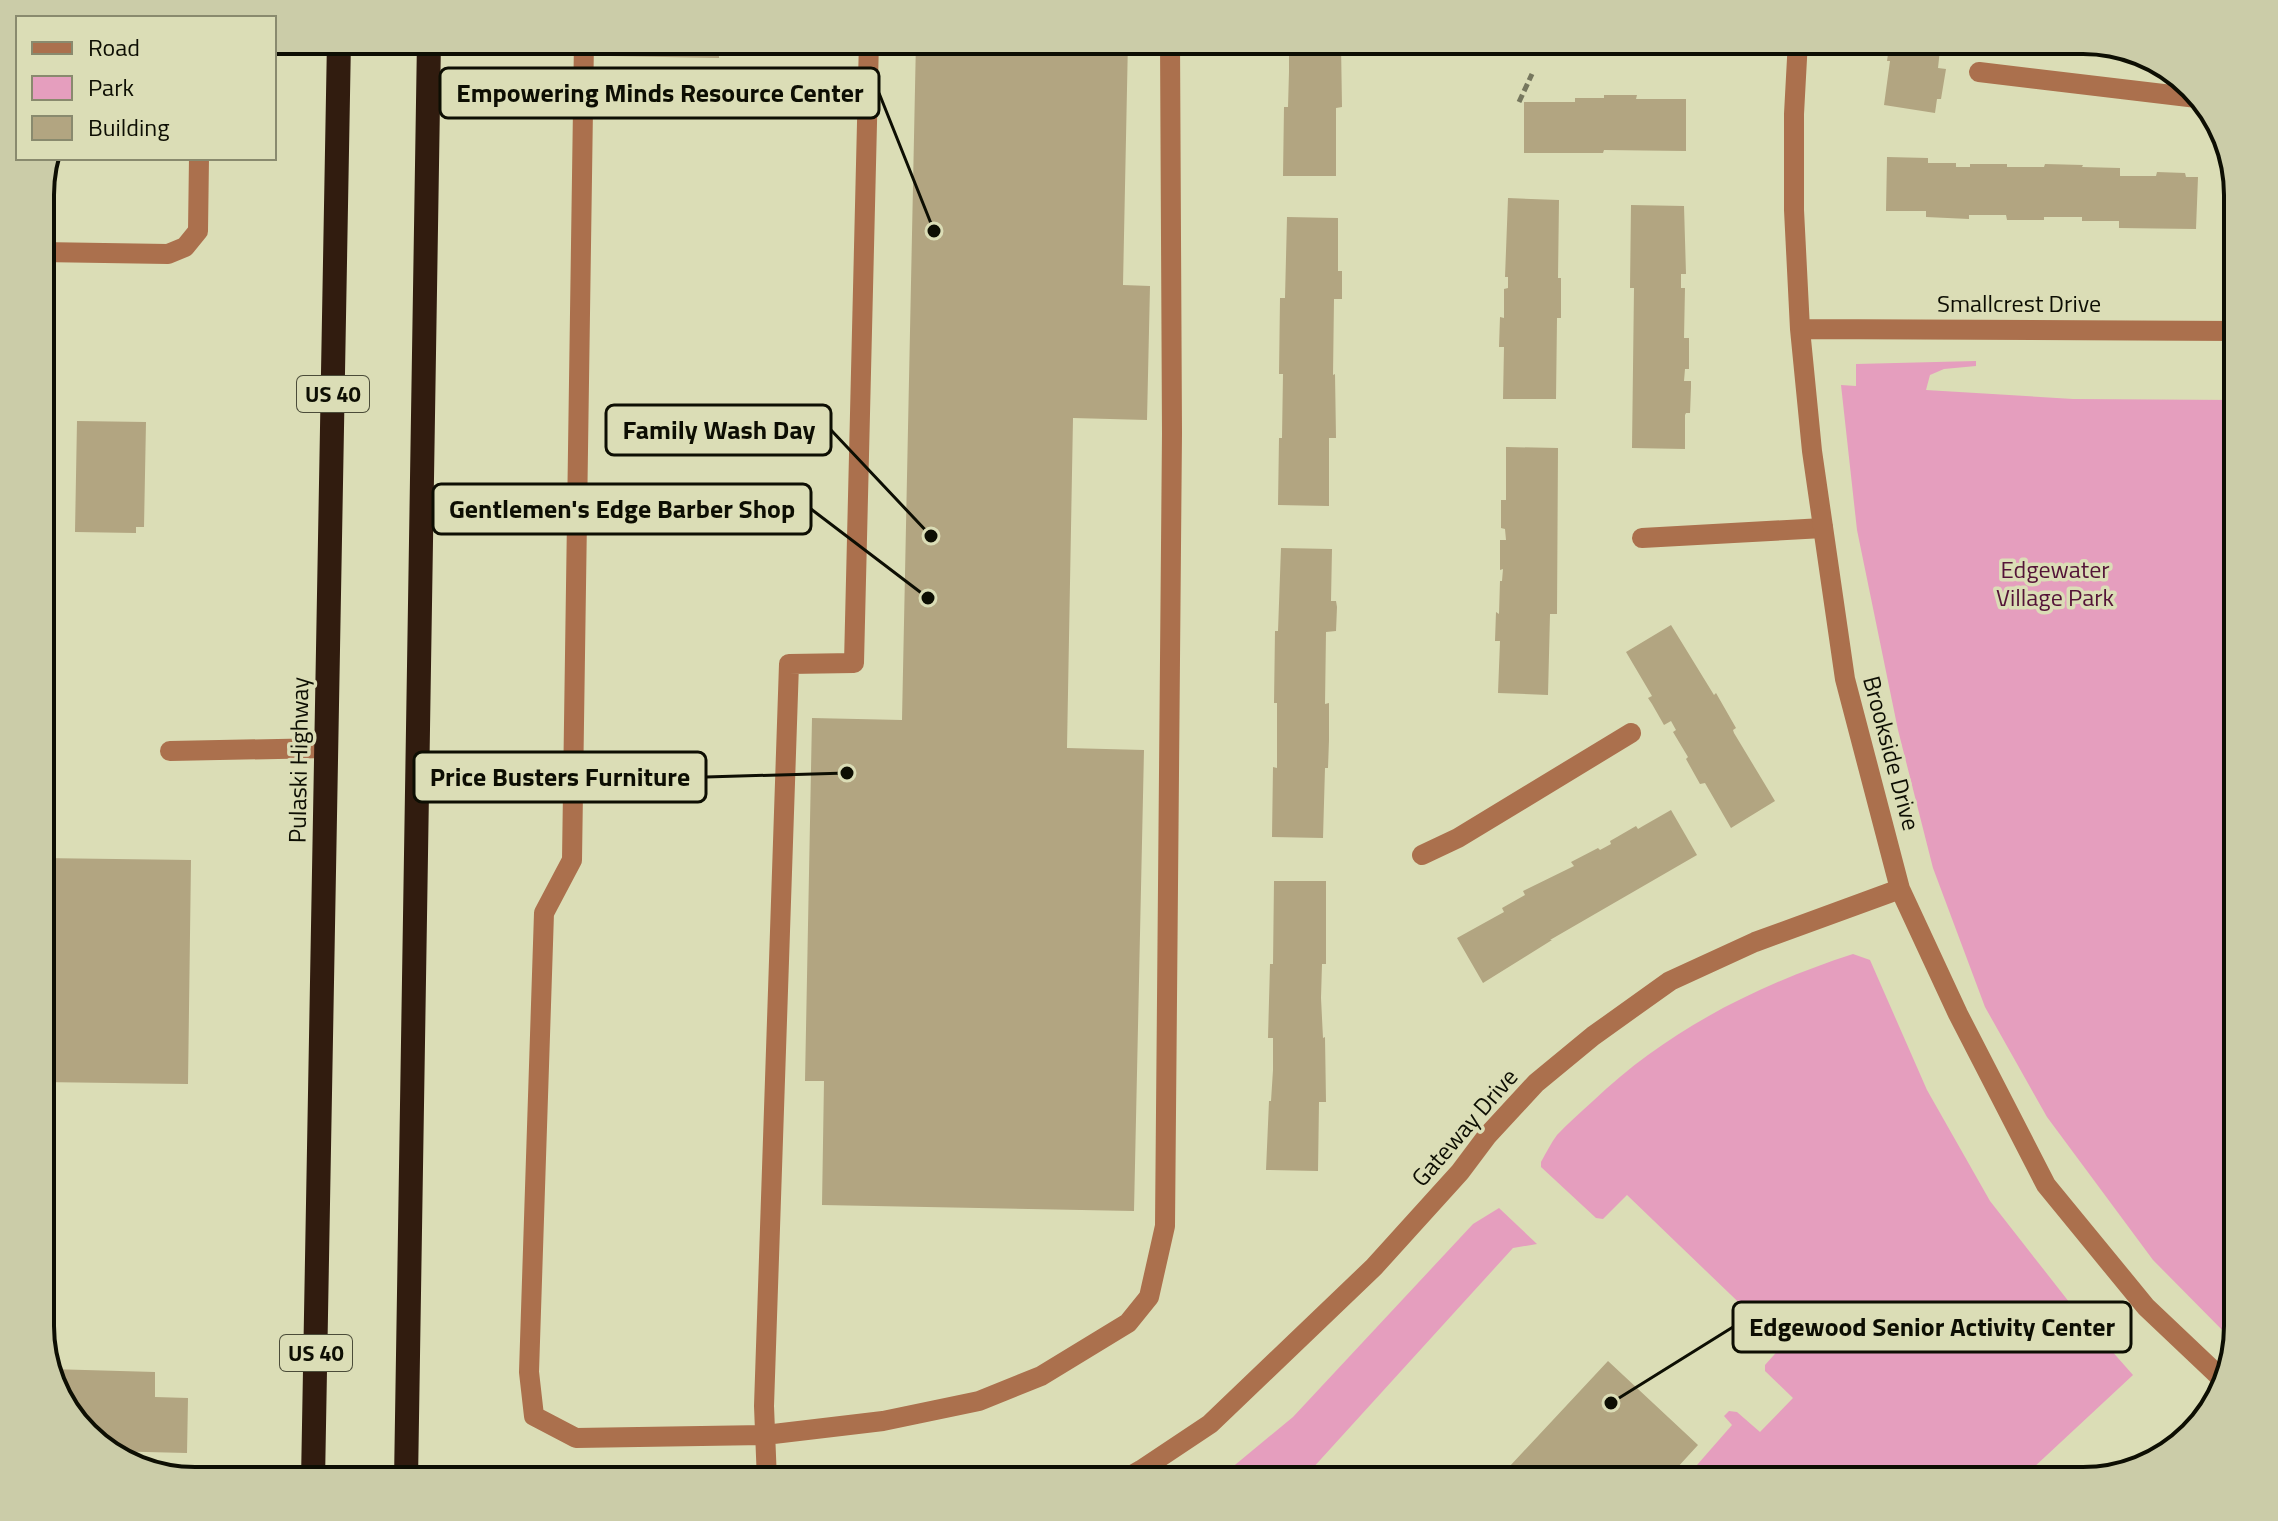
<svg xmlns="http://www.w3.org/2000/svg" width="2278" height="1521" font-family="'Titillium Web',sans-serif">
  <rect width="100%" height="100%" fill="#dbddb6"/>
  <path fill="#e59ebe" d="M 1976,361 L 1976,366 L 1944,369 L 1930,375 L 1926,390 L 2073,399 L 2238,400 L 2238,1326 L 2233,1341 L 2153,1260 L 2047,1117 L 1985,1007 L 1933,868 L 1898,730 L 1857,530 L 1841,385 L 1856,386 L 1856,364 Z
    M 1853,954 L 1870,960 L 1927,1090 L 1990,1201 L 2073,1307 L 2133,1375 L 2019,1481 L 1683,1481 L 1732,1425 L 1724,1416 L 1729,1411 L 1737,1412 L 1760,1432 L 1793,1398 L 1765,1371 L 1765,1365 L 1783,1345 L 1627,1195 L 1603,1219 L 1596,1218 L 1541,1167 L 1541,1162 C 1546,1153 1551,1143 1557,1135 C 1568,1123 1581,1112 1593,1101 C 1666,1031 1757,985 1853,954 Z
    M 1499,1208 L 1537,1244 L 1513,1248 L 1301,1481 L 1220,1481 L 1218,1479 L 1293,1417 L 1473,1224 Z"/>
  <path fill="#b2a581" d="M 611,40 L 719,40 L 719,58 L 610,56 Z
    M 916,40 L 1128,40 L 1123,285 L 1150,286 L 1147,420 L 1073,418 L 1067,748 L 1144,750 L 1134,1211 L 822,1205 L 824,1081 L 805,1081 L 812,718 L 902,720 Z
    M 1285,40 L 1338,40 L 1338,44 L 1341,44 L 1342,107 L 1336,108 L 1336,176 L 1283,176 L 1284,107 L 1288,107 L 1289,72 L 1289,44 L 1285,43 Z
    M 1890,40 L 1941,40 L 1938,68 L 1946,69 L 1941,99 L 1937,99 L 1935,113 L 1884,105 L 1890,61 L 1887,61 Z
    M 1604,95 L 1637,95 L 1636,99 L 1686,99 L 1686,151 L 1604,150 L 1603,153 L 1524,153 L 1524,102 L 1575,102 L 1575,98 L 1604,98 Z
    M 1887,157 L 1928,158 L 1928,163 L 1956,163 L 1956,167 L 1970,167 L 1970,164 L 2007,164 L 2007,167 L 2044,167 L 2045,164 L 2083,165 L 2082,167 L 2120,168 L 2120,176 L 2156,176 L 2157,172 L 2185,173 L 2186,177 L 2198,177 L 2196,229 L 2119,228 L 2119,221 L 2082,221 L 2082,217 L 2044,217 L 2044,220 L 2007,220 L 2006,215 L 1969,215 L 1969,219 L 1926,217 L 1926,211 L 1886,211 Z
    M 1508,198 L 1559,200 L 1558,278 L 1561,278 L 1561,318 L 1557,318 L 1556,399 L 1503,399 L 1504,347 L 1499,347 L 1500,317 L 1504,318 L 1504,289 L 1508,288 L 1508,277 L 1505,277 Z
    M 1631,205 L 1684,206 L 1686,274 L 1681,274 L 1681,288 L 1685,288 L 1684,338 L 1689,338 L 1689,369 L 1685,369 L 1684,381 L 1691,381 L 1691,387 L 1690,413 L 1686,413 L 1685,415 L 1685,449 L 1632,448 L 1634,288 L 1630,288 Z
    M 1287,217 L 1338,218 L 1338,271 L 1342,271 L 1342,299 L 1334,299 L 1333,375 L 1335,374 L 1336,438 L 1329,438 L 1329,506 L 1278,505 L 1279,438 L 1282,438 L 1283,374 L 1279,374 L 1280,298 L 1285,298 Z
    M 77,421 L 146,422 L 144,527 L 136,527 L 136,533 L 75,532 Z
    M 1506,447 L 1558,448 L 1557,614 L 1550,614 L 1548,695 L 1498,693 L 1500,641 L 1495,641 L 1496,612 L 1499,614 L 1500,581 L 1502,581 L 1503,569 L 1500,570 L 1500,540 L 1506,540 L 1505,529 L 1501,528 L 1501,500 L 1506,500 Z
    M 1281,548 L 1332,549 L 1331,601 L 1336,601 L 1337,607 L 1336,631 L 1326,632 L 1325,704 L 1329,703 L 1329,740 L 1328,768 L 1325,768 L 1323,838 L 1272,837 L 1273,767 L 1277,768 L 1277,703 L 1274,703 L 1275,631 L 1278,631 Z
    M 1671,625 L 1714,695 L 1716,693 L 1736,728 L 1733,730 L 1734,733 L 1775,801 L 1731,828 L 1705,783 L 1700,784 L 1686,759 L 1688,757 L 1673,732 L 1676,730 L 1671,721 L 1664,725 L 1652,704 L 1648,698 L 1652,696 L 1626,652 Z
    M 1671,810 L 1697,855 L 1550,940 L 1552,940 L 1483,983 L 1457,938 L 1504,912 L 1502,908 L 1525,895 L 1523,891 L 1574,866 L 1571,862 L 1598,848 L 1600,850 L 1611,844 L 1610,841 L 1617,837 L 1636,826 L 1638,829 L 1643,826 Z
    M 40,858 L 191,860 L 188,1084 L 40,1082 Z
    M 1274,881 L 1326,881 L 1326,964 L 1322,964 L 1321,998 L 1323,1038 L 1325,1037 L 1326,1102 L 1319,1102 L 1318,1171 L 1266,1170 L 1269,1101 L 1271,1101 L 1273,1070 L 1273,1038 L 1268,1038 L 1270,964 L 1273,964 Z
    M 1608,1361 L 1698,1445 L 1665,1481 L 1496,1481 Z
    M 50,1369 L 155,1372 L 155,1397 L 188,1398 L 187,1453 L 105,1451 L 61,1403 Z"/>
  <g fill="none" stroke-linecap="round" stroke-linejoin="round">
    <path stroke="#76775e" stroke-width="5" stroke-dasharray="8 4" stroke-linecap="butt" d="M 1519,102 L 1532,74"/>
    <path stroke="#ab704d" stroke-width="20" d="M 584,40 L 572,860 L 544,913 L 529,1372 L 534,1416 L 576,1438 L 765,1435 L 883,1421 L 979,1401 L 1041,1376 L 1128,1323 L 1149,1297 L 1165,1226 L 1172,433 L 1170,40
      M 1979,72 L 2197,98
      M 40,252 L 168,254 L 185,247 L 198,231 L 199,158
      M 1642,538 L 1823,528
      M 170,751 L 326,748
      M 1422,855 L 1458,838 L 1631,733
      M 767,1481 L 764,1406 L 789,664 L 854,663 L 869,40"/>
    <path stroke="#ab704d" stroke-width="20" d="M 1798,40 L 1794,114 L 1794,210 L 1800,329 L 1812,451 L 1845,679 L 1900,889 L 1958,1014 L 2046,1185 L 2146,1307 L 2222,1379
      M 1800,329 L 2238,331
      M 1122,1481 L 1141,1470 L 1210,1424 L 1374,1267 L 1460,1172 L 1487,1136 L 1536,1083 L 1593,1036 L 1670,981 L 1755,942 L 1900,889"/>
    <path stroke="#311c0f" stroke-width="24" d="M 313,1481 L 339,40
      M 406,1481 L 429,40"/>
  </g>
  <g text-anchor="middle" dominant-baseline="central" stroke-width="7" stroke-linejoin="round" paint-order="stroke">
    <g fill="#dbddb6" stroke="#4b4c39" stroke-width="2">
      <rect x="297" y="376" width="72" height="36" rx="6"/>
      <rect x="280" y="1335" width="72" height="36" rx="6"/>
    </g>
    <g font-size="22" font-weight="bold" fill="#0d0e03">
      <text x="333" y="394">US 40</text>
      <text x="316" y="1353">US 40</text>
    </g>
    <g font-size="24" fill="#0d0e03" stroke="#dbddb6">
      <text x="2019" y="303">Smallcrest Drive</text>
      <text transform="translate(1892 753) rotate(75)">Brookside Drive</text>
      <text transform="translate(298 760) rotate(-89)">Pulaski Highway</text>
      <text transform="translate(1464 1127) rotate(-49)">Gateway Drive</text>
    </g>
    <g font-size="24" fill="#541337" stroke="#dbddb6">
      <text x="2055" y="569">Edgewater<tspan x="2055" dy="28">Village Park</tspan></text>
    </g>
  </g>
  <path d="M0 0H2278V1521H0ZM195 54H2083A141 141 0 0 1 2224 195V1326A141 141 0 0 1 2083 1467H195A141 141 0 0 1 54 1326V195A141 141 0 0 1 195 54Z" fill="#cbcca8" fill-rule="evenodd"/>
  <path fill="none" stroke="#0d0e03" stroke-width="4" d="M195 54H2083A141 141 0 0 1 2224 195V1326A141 141 0 0 1 2083 1467H195A141 141 0 0 1 54 1326V195A141 141 0 0 1 195 54Z"/>
  <path fill="none" stroke="#0d0e03" stroke-width="3" d="M934 231L879 93M931 536L831 430M928 598L811 509M847 773L706 777M1611 1403L1733 1327"/>
  <g fill="#0d0e03" stroke="#dbddb6" stroke-width="3">
    <circle cx="934" cy="231" r="8"/>
    <circle cx="931" cy="536" r="8"/>
    <circle cx="928" cy="598" r="8"/>
    <circle cx="847" cy="773" r="8"/>
    <circle cx="1611" cy="1403" r="8"/>
  </g>
  <g fill="#dbddb6" stroke="#0d0e03" stroke-width="3">
    <rect x="440" y="68" width="439" height="50" rx="8"/>
    <rect x="606" y="405" width="225" height="50" rx="8"/>
    <rect x="433" y="484" width="378" height="50" rx="8"/>
    <rect x="414" y="752" width="292" height="50" rx="8"/>
    <rect x="1733" y="1302" width="398" height="50" rx="8"/>
  </g>
  <g font-size="26" text-anchor="middle" font-weight="bold" fill="#0d0e03">
    <text x="660" y="102">Empowering Minds Resource Center</text>
    <text x="719" y="439">Family Wash Day</text>
    <text x="622" y="518">Gentlemen's Edge Barber Shop</text>
    <text x="560" y="786">Price Busters Furniture</text>
    <text x="1932" y="1336">Edgewood Senior Activity Center</text>
  </g>
  <rect x="16" y="16" width="260" height="144" fill="#dbddb6" stroke="#898a6e" stroke-width="2"/>
  <rect x="32" y="42" width="40" height="12" fill="#ab704d" stroke="#898a6e" stroke-width="2"/>
  <text x="88" y="56" font-size="24" fill="#0d0e03">Road</text>
  <rect x="32" y="76" width="40" height="24" fill="#e59ebe" stroke="#898a6e" stroke-width="2"/>
  <text x="88" y="96" font-size="24" fill="#0d0e03">Park</text>
  <rect x="32" y="116" width="40" height="24" fill="#b2a581" stroke="#898a6e" stroke-width="2"/>
  <text x="88" y="136" font-size="24" fill="#0d0e03">Building</text>
</svg>
